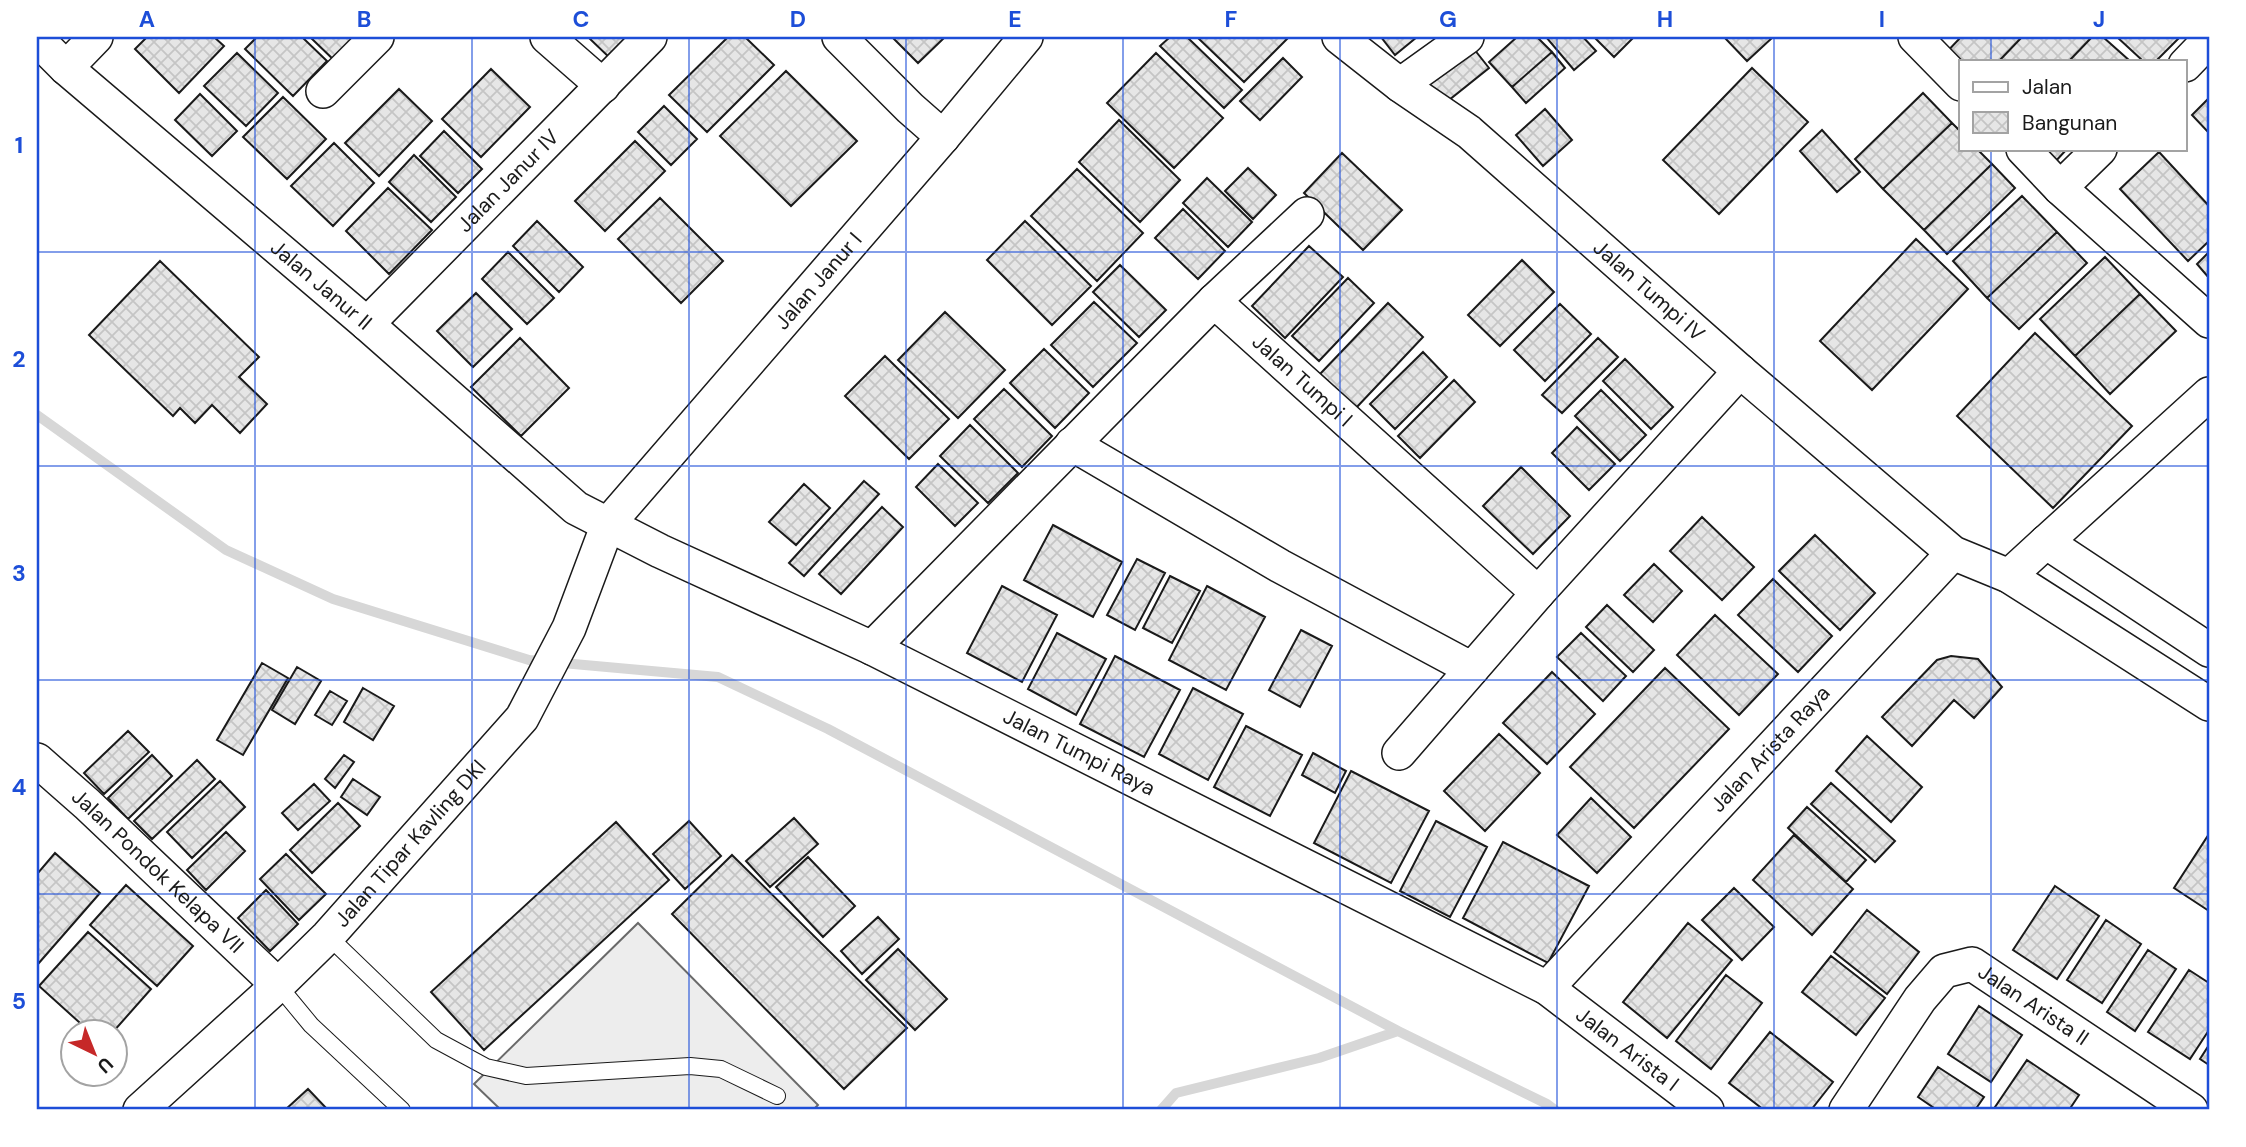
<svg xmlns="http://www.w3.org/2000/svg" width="2246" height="1147" font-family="'DM Sans',sans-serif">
  <defs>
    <pattern id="building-cross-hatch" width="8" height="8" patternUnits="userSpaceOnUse" patternTransform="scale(1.75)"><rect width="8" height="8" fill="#e6e6e6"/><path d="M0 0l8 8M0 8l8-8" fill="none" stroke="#c5c5c5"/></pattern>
  </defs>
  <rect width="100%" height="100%" fill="#fff"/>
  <path fill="#ededed" stroke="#6a6a6a" stroke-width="2" d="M 638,923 L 818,1105 L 813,1110 L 501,1110 L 474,1084 Z"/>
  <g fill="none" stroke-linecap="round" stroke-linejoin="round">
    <path stroke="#d7d7d7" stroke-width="10" d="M 37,415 L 226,550 L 333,599 L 529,660 L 718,677 L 828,729 L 1398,1031
      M 1161,1110 L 1176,1093 L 1319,1058 L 1398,1031 L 1547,1104 L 1555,1110"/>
  </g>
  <path fill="url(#building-cross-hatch)" stroke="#1a1a1a" stroke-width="2" d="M 147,37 L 214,37 L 224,46 L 179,93 L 135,49 Z
    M 257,37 L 302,37 L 327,61 L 293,96 L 245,49 Z
    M 310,37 L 363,37 L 337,63 Z
    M 588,37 L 629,37 L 614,62 Z
    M 728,37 L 745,37 L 774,65 L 707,132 L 669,95 Z
    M 892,37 L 945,37 L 918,63 Z
    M 1170,37 L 1187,37 L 1242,90 L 1224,108 L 1160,46 Z
    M 1197,37 L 1289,37 L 1244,82 Z
    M 1381,37 L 1417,37 L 1395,55 Z
    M 1517,37 L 1537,37 L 1552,52 L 1512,87 L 1489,62 Z
    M 1546,37 L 1583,37 L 1596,51 L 1574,70 Z
    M 1594,37 L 1634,37 L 1614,57 Z
    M 1724,37 L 1773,37 L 1747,61 Z
    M 1961,37 L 2022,37 L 1999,61 L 1961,61 L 1940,59 Z
    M 2022,37 L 2092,37 L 2069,61 L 1999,61 Z
    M 2092,37 L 2103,37 L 2130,61 L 2069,61 Z
    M 2117,37 L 2180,37 L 2156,61 L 2143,61 Z
    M 1470,44 L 1489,68 L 1444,104 L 1425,80 Z
    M 1552,52 L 1565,68 L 1526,103 L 1512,87 Z
    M 237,53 L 278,93 L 246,126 L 204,86 Z
    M 1156,53 L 1223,118 L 1174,168 L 1107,103 Z
    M 1283,58 L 1302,77 L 1260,120 L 1240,101 Z
    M 1752,68 L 1808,122 L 1719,214 L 1663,160 Z
    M 491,69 L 530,107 L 481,157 L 442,119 Z
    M 786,71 L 857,141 L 791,206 L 720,136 Z
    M 399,89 L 432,121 L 379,176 L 345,143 Z
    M 1923,93 L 1952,123 L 1883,189 L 1855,159 Z
    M 200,94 L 237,131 L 212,156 L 175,120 Z
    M 283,97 L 326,139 L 287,179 L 243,137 Z
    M 2209,98 L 2209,133 L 2192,115 Z
    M 664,106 L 697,139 L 671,165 L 638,132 Z
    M 1545,109 L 1572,140 L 1543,166 L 1516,135 Z
    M 1119,120 L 1180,180 L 1140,222 L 1079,162 Z
    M 1952,123 L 1961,132 L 1961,149 L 1977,149 L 1992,164 L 1924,230 L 1883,189 Z
    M 1822,130 L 1860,172 L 1837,192 L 1800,151 Z
    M 444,131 L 482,169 L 458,193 L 420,156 Z
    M 635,141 L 665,171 L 605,231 L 575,201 Z
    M 334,143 L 374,183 L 333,226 L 291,186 Z
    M 2036,149 L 2067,149 L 2053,164 Z
    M 2159,152 L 2209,206 L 2209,241 L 2188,261 L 2120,189 Z
    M 1342,153 L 1402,210 L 1363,250 L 1304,193 Z
    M 414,155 L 456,197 L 431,222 L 389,182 Z
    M 1992,164 L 2015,188 L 1947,254 L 1924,230 Z
    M 1248,168 L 1276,195 L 1253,219 L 1225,191 Z
    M 1077,169 L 1143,233 L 1097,281 L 1031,216 Z
    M 1207,178 L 1252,222 L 1228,247 L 1183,203 Z
    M 388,188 L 432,230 L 389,274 L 346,231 Z
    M 2022,196 L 2057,232 L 1987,298 L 1953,261 Z
    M 660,198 L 723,261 L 681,303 L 618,239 Z
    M 1183,209 L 1225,251 L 1198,279 L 1155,238 Z
    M 537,221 L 583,267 L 559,292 L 513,246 Z
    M 1025,221 L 1091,286 L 1052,325 L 987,260 Z
    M 2057,232 L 2087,263 L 2019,329 L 1987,298 Z
    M 1916,239 L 1968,289 L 1872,390 L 1820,341 Z
    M 1309,246 L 1343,277 L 1285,338 L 1252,306 Z
    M 508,252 L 554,298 L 527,324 L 482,279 Z
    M 2209,252 L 2209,278 L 2197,264 Z
    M 2105,257 L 2140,294 L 2075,356 L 2040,319 Z
    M 1522,260 L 1554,292 L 1500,346 L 1468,315 Z
    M 160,261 L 259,357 L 239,377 L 267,404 L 240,433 L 212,405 L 195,423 L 180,408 L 173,416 L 89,335 Z
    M 1120,265 L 1166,310 L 1139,337 L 1093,292 Z
    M 1348,278 L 1374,303 L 1319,361 L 1292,336 Z
    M 476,293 L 512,329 L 473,367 L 437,331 Z
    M 2140,294 L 2176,331 L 2110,394 L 2075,356 Z
    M 1094,302 L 1137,343 L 1093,387 L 1051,345 Z
    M 1388,303 L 1423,337 L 1356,408 L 1320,374 Z
    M 1560,304 L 1591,334 L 1545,381 L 1514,350 Z
    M 945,312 L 1005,370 L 958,418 L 898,360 Z
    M 2035,333 L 2132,426 L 2053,508 L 1957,416 Z
    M 520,338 L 569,388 L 521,436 L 471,387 Z
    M 1598,338 L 1618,357 L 1562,413 L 1542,395 Z
    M 1044,349 L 1089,393 L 1055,428 L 1010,383 Z
    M 1423,352 L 1447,377 L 1395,429 L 1370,404 Z
    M 885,356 L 949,419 L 909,459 L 845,396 Z
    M 1625,359 L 1673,407 L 1651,429 L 1603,381 Z
    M 1454,380 L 1475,402 L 1420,458 L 1398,436 Z
    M 1004,389 L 1052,436 L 1022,467 L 974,419 Z
    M 1601,390 L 1646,435 L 1620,461 L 1575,416 Z
    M 970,425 L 1018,473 L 988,503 L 940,456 Z
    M 1577,427 L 1615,464 L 1589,490 L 1552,453 Z
    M 938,464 L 978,503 L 955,526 L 916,487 Z
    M 1521,467 L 1570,516 L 1533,554 L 1483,506 Z
    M 864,481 L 879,494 L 804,576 L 789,563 Z
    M 804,484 L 830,508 L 796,545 L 769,522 Z
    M 882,507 L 903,527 L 841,594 L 819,574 Z
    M 1702,517 L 1754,567 L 1722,600 L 1670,551 Z
    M 1053,525 L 1122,562 L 1093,617 L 1024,580 Z
    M 1815,535 L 1875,593 L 1840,630 L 1779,571 Z
    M 1137,559 L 1165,573 L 1135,630 L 1107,615 Z
    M 1654,564 L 1682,591 L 1653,622 L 1624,595 Z
    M 1170,576 L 1200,591 L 1172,643 L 1143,628 Z
    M 1773,579 L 1832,636 L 1798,672 L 1738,615 Z
    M 1002,586 L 1057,615 L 1022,682 L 967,653 Z
    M 1207,586 L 1265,617 L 1226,690 L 1169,660 Z
    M 1607,605 L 1654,650 L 1633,672 L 1586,627 Z
    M 1715,615 L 1778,674 L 1739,715 L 1677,655 Z
    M 1301,630 L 1332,646 L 1300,707 L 1269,690 Z
    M 1057,633 L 1106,659 L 1076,715 L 1028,689 Z
    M 1581,633 L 1626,676 L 1603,701 L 1557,657 Z
    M 1115,656 L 1180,690 L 1144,757 L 1080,724 Z
    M 1951,656 L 1978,659 L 2002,687 L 1974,718 L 1954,700 L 1912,746 L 1882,717 L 1937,660 Z
    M 262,663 L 288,678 L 243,755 L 217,740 Z
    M 297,667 L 321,681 L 295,724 L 272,710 Z
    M 1665,668 L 1729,729 L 1634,828 L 1570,767 Z
    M 1552,672 L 1595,714 L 1547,764 L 1503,723 Z
    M 363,688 L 394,706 L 373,740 L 344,722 Z
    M 1193,688 L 1243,714 L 1208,780 L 1159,754 Z
    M 330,691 L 347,701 L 332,725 L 315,715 Z
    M 1246,726 L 1302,755 L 1270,816 L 1214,787 Z
    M 128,731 L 149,752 L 104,794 L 84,773 Z
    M 1499,734 L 1540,773 L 1485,831 L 1444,791 Z
    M 1867,736 L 1922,787 L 1891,822 L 1836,771 Z
    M 1313,753 L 1346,771 L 1335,793 L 1302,775 Z
    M 152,755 L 172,776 L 128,819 L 108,798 Z
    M 344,755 L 354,762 L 335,788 L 325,779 Z
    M 197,760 L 215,779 L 152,839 L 134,821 Z
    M 1351,771 L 1429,811 L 1391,883 L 1314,843 Z
    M 353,779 L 380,797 L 367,815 L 341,797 Z
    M 220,781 L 245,807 L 192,858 L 167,832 Z
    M 1831,783 L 1895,841 L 1875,862 L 1811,804 Z
    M 314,784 L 330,801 L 298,830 L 282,813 Z
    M 1591,798 L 1631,837 L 1597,873 L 1557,835 Z
    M 338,803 L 360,826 L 312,873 L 290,850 Z
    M 1807,807 L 1866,860 L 1846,882 L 1788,828 Z
    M 794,818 L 818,844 L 770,887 L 746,861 Z
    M 689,821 L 721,856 L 685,889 L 653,854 Z
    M 1436,821 L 1487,847 L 1450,917 L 1400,891 Z
    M 616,822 L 669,880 L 484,1050 L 431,992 Z
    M 226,832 L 245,851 L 206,890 L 187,870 Z
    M 2209,834 L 2209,911 L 2174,888 Z
    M 1794,835 L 1853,889 L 1812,935 L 1753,880 Z
    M 1503,842 L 1589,886 L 1548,963 L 1463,918 Z
    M 55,853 L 100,893 L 38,964 L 37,874 Z
    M 286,854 L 326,894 L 299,920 L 260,879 Z
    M 732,855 L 907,1028 L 844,1089 L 672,914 Z
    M 808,857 L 855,906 L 823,937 L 776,887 Z
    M 126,885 L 193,946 L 157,986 L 90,925 Z
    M 2055,886 L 2099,916 L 2057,979 L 2013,950 Z
    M 1734,888 L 1774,927 L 1742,960 L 1702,920 Z
    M 266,890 L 298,924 L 270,951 L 238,918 Z
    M 1867,910 L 1919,952 L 1887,994 L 1834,952 Z
    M 878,917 L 899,939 L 862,974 L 841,951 Z
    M 2106,920 L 2141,944 L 2102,1003 L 2067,980 Z
    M 1688,923 L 1732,960 L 1667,1038 L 1623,1002 Z
    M 88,932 L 151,989 L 113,1032 L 90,1032 L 39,986 Z
    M 898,949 L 947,999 L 915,1030 L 866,980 Z
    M 2148,950 L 2176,969 L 2135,1031 L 2107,1012 Z
    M 1831,956 L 1885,998 L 1856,1035 L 1802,992 Z
    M 2189,970 L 2209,983 L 2209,1030 L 2190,1059 L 2148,1032 Z
    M 1726,975 L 1762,1003 L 1711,1069 L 1676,1041 Z
    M 1979,1006 L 2022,1035 L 1991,1082 L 1948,1054 Z
    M 1770,1032 L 1833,1082 L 1811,1110 L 1764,1110 L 1729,1083 Z
    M 2209,1045 L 2209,1065 L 2200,1059 Z
    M 2027,1060 L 2079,1095 L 2069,1110 L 1993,1110 Z
    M 1938,1067 L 1984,1097 L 1975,1110 L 1937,1110 L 1918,1097 Z
    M 308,1089 L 328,1110 L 285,1110 Z"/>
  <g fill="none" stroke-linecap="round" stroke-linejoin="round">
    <defs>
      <path id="service" d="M 328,936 L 436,1040 L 486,1067 L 526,1076 L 690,1066 L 721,1069 L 777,1096
        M 278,985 L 311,1025 L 402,1110"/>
      <g id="minor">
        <path d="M 547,37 L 603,86"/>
        <path d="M 839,37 L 910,108 L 943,137"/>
        <path id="s1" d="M 1339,37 L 1400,85 L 1469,132 L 1740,371 L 1953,553 L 2009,576 L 2209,704"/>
        <path d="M 1915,37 L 1961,84"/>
        <path id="s2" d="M 37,39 L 66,68 L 367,324 L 576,508 L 660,551 L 872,648 L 1547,988 L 1707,1110"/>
        <path d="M 2185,65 L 2209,40"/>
        <path d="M 66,68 L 96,37"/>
        <path d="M 1400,85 L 1467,37"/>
        <path d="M 323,91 L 377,37"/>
        <path d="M 2023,149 L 2060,188 L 2209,321"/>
        <path d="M 2060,188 L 2100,149"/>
        <path d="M 1214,301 L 1307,214"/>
        <path id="s3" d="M 367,324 L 650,37"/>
        <path d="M 1072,444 L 1280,566 L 1472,669 L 1538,593 L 1740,371"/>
        <path d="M 2046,542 L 2209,394"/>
        <path d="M 2009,576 L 2046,542 L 2209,650"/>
        <path id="s4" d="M 872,648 L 1214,301 L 1538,593"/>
        <path d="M 1399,753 L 1472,669"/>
        <path id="s5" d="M 37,760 L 87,804 L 278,985"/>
        <path id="s6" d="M 1547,988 L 1953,553"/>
        <path id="s7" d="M 140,1110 L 278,985 L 328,936 L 522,718 L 569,628 L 608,524 L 943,137 L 1026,37"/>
        <path id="s8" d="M 1846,1110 L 1920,999 L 1944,971 L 1972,964 L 2191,1110"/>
      </g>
    </defs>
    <use href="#service" stroke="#1a1a1a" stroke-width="18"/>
    <use href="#minor" stroke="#1a1a1a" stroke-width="36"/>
    <use href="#service" stroke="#fff" stroke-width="16"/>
    <use href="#minor" stroke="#fff" stroke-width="33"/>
  </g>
  <path fill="none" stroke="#1d4ed8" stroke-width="2" stroke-opacity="0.55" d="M 255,37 L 255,1110M 472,37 L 472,1110M 689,37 L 689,1110M 906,37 L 906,1110M 1123,37 L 1123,1110M 1340,37 L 1340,1110M 1557,37 L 1557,1110M 1774,37 L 1774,1110M 1991,37 L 1991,61M 1991,149 L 1991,1110M 37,252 L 2209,252M 37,466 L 2209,466M 37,680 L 2209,680M 37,894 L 2209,894"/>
  <g text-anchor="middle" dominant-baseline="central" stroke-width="5" stroke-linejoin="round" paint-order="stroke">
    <g font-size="21" fill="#1a1a1a" stroke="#fff">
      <text stroke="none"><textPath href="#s3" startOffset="201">Jalan Janur IV</textPath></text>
      <text stroke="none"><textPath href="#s7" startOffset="1082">Jalan Janur I</textPath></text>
      <text stroke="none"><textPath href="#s2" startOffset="376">Jalan Janur II</textPath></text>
      <text stroke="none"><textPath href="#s1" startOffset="401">Jalan Tumpi IV</textPath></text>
      <text stroke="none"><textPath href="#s4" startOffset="606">Jalan Tumpi I</textPath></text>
      <text stroke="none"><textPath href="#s6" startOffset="327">Jalan Arista Raya</textPath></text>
      <text stroke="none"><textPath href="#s2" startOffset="1274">Jalan Tumpi Raya</textPath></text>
      <text stroke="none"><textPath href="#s7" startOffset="380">Jalan Tipar Kavling DKI</textPath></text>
      <text stroke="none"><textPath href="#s5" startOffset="164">Jalan Pondok Kelapa VII</textPath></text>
      <text stroke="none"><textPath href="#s8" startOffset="273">Jalan Arista II</textPath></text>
      <text stroke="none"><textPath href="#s2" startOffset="1899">Jalan Arista I</textPath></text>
    </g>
  </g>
  <rect width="2246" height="1147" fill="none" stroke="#ffffff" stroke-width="77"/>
  <rect x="1959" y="60" width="228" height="91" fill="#ffffff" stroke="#a3a3a3" stroke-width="2"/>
  <rect x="1973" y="82" width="35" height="10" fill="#ffffff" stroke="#a3a3a3" stroke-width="2"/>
  <text x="2022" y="94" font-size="21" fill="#1a1a1a">Jalan</text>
  <rect x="1973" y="112" width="35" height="21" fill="url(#building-cross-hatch)" stroke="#a3a3a3" stroke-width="2"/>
  <text x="2022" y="130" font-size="21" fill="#1a1a1a">Bangunan</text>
  <g transform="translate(94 1053) rotate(137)"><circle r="33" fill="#ffffff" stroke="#a3a3a3" stroke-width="2"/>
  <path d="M0-5L12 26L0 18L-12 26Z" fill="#c62828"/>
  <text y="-10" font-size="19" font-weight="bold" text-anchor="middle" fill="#1a1a1a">U</text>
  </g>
  <rect x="38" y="38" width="2170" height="1070" fill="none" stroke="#1d4ed8" stroke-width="2.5"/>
  <g font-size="23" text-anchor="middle" font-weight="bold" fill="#1d4ed8">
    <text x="147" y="27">A</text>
    <text x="364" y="27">B</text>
    <text x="581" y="27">C</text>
    <text x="798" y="27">D</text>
    <text x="1015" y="27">E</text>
    <text x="1231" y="27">F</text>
    <text x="1448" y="27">G</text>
    <text x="1665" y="27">H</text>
    <text x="1882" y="27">I</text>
    <text x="2099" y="27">J</text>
    <text x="19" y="153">1</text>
    <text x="19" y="367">2</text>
    <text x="19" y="581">3</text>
    <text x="19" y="795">4</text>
    <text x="19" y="1009">5</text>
  </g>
</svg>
